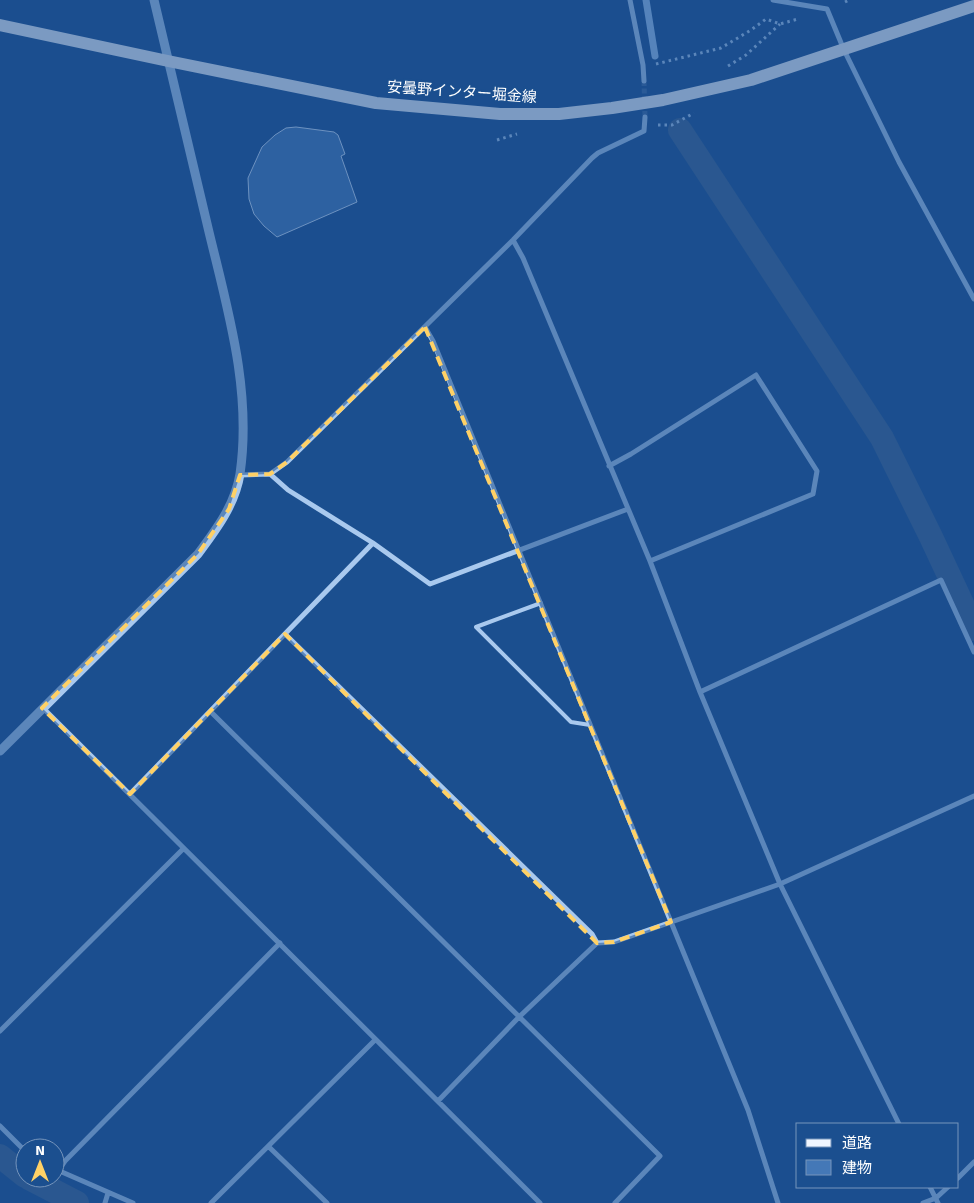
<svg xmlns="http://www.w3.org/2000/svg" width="974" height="1203" font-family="Signika,'Noto Sans JP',sans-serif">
  <rect width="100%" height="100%" fill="#1b4f8f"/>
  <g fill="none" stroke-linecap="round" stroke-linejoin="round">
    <path stroke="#9cc4f0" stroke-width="7" d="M 646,0 L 655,56"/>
    <path stroke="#3c6290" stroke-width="24" d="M 680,130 L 882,438 L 931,537 L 974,629
      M 0,1156 L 25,1176
      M 29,1178 L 77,1203"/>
  </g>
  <path fill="#4478b7" stroke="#cfe3fa" d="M 296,127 L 334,132 L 338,135 L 345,154 L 341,156 L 357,202 L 277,237 L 264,226 L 254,214 L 249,199 L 248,178 L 262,147 L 275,135 L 286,128 Z"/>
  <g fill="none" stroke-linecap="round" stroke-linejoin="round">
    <path stroke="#3d69a0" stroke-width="5" stroke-dasharray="5 2.5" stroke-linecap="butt" d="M 644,81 L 645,117"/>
    <path stroke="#a9c9ee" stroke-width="3" stroke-dasharray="2.5 4" stroke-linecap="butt" d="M 845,2 L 849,0
      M 656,64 L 721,48 L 751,30 L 766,19 L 780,24 L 798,19
      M 728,66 L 746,55 L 780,24
      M 658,125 L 672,125 L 694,113
      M 497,140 L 517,134"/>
    <path stroke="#a9c9ee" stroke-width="4" d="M 541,603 L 476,627 L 571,722 L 590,725"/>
    <path stroke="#a9c9ee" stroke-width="5" d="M 630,0 L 643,65 L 644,81
      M 773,0 L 827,9 L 844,50 L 899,162 L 974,299
      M 513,240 L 523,258 L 650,561 L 700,692 L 780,884 L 899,1124
      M 425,327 L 433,341 L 748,1110 L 778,1203
      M 609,466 L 631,454 L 756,375 L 817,471 L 813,494 L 650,561
      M 270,474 L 288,490 L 373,543 L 430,584 L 628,509
      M 240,475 L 270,474 L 287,462 L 513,240 L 592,158 L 598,153 L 644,131 L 645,117
      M 285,634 L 592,934 L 597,943
      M 700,692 L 941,580 L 974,652
      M 43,708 L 540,1203
      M 211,712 L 660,1156 L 615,1203
      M 130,794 L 373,543
      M 0,1031 L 183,849
      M 438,1101 L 519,1017 L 597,943 L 614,942 L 780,884 L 974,796
      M 0,1126 L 25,1151
      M 269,1147 L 327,1203
      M 55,1169 L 133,1203
      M 58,1171 L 65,1161 L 280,943
      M 958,1178 L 974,1162
      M 930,1187 L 938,1203
      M 105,1203 L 108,1193
      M 211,1203 L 375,1040
      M 923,1203 L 936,1198 L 948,1187"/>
    <path stroke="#a9c9ee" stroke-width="9" d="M 0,751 L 198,554 C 216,530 235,505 240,474 C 252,391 228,311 209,232 C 191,155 172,78 154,0"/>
    <path stroke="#f0f6ff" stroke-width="12" d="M 0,25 L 168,61 L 376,103 L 500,114 L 559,114 L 612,108 L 663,100 L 751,80 L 974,6"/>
  </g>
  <path d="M0 0H974V1203H0ZM 425,327 L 671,922 L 614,942 L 597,943 L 285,634 L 130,794 L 42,708 L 198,554 L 229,509 L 240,475 L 270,474 L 287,462 Z" fill="#1b4f8f" fill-opacity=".55" fill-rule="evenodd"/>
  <path fill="none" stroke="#ffd166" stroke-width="4" stroke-dasharray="10 6" stroke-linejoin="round" d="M 425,327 L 671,922 L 614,942 L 597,943 L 285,634 L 130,794 L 42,708 L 198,554 L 229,509 L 240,475 L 270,474 L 287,462 Z"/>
  <g text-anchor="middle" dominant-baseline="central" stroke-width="4.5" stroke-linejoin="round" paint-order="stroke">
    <g font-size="15" fill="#fff" stroke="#1b4f8f">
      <text transform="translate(462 92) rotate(4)">安曇野インター堀金線</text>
    </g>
  </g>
  <rect x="796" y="1123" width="162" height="65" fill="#1b4f8f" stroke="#7695bc"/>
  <rect x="806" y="1139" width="25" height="8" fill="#f0f6ff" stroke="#7695bc"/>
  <text x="842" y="1148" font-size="15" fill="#ffffff">道路</text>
  <rect x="806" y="1160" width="25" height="15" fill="#4478b7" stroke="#7695bc"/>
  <text x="842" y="1173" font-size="15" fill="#ffffff">建物</text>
  <g transform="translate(40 1163)"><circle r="24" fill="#1b4f8f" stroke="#7695bc"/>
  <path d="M0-4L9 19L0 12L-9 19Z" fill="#ffd166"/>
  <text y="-8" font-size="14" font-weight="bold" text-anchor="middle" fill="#ffffff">N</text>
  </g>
</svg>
